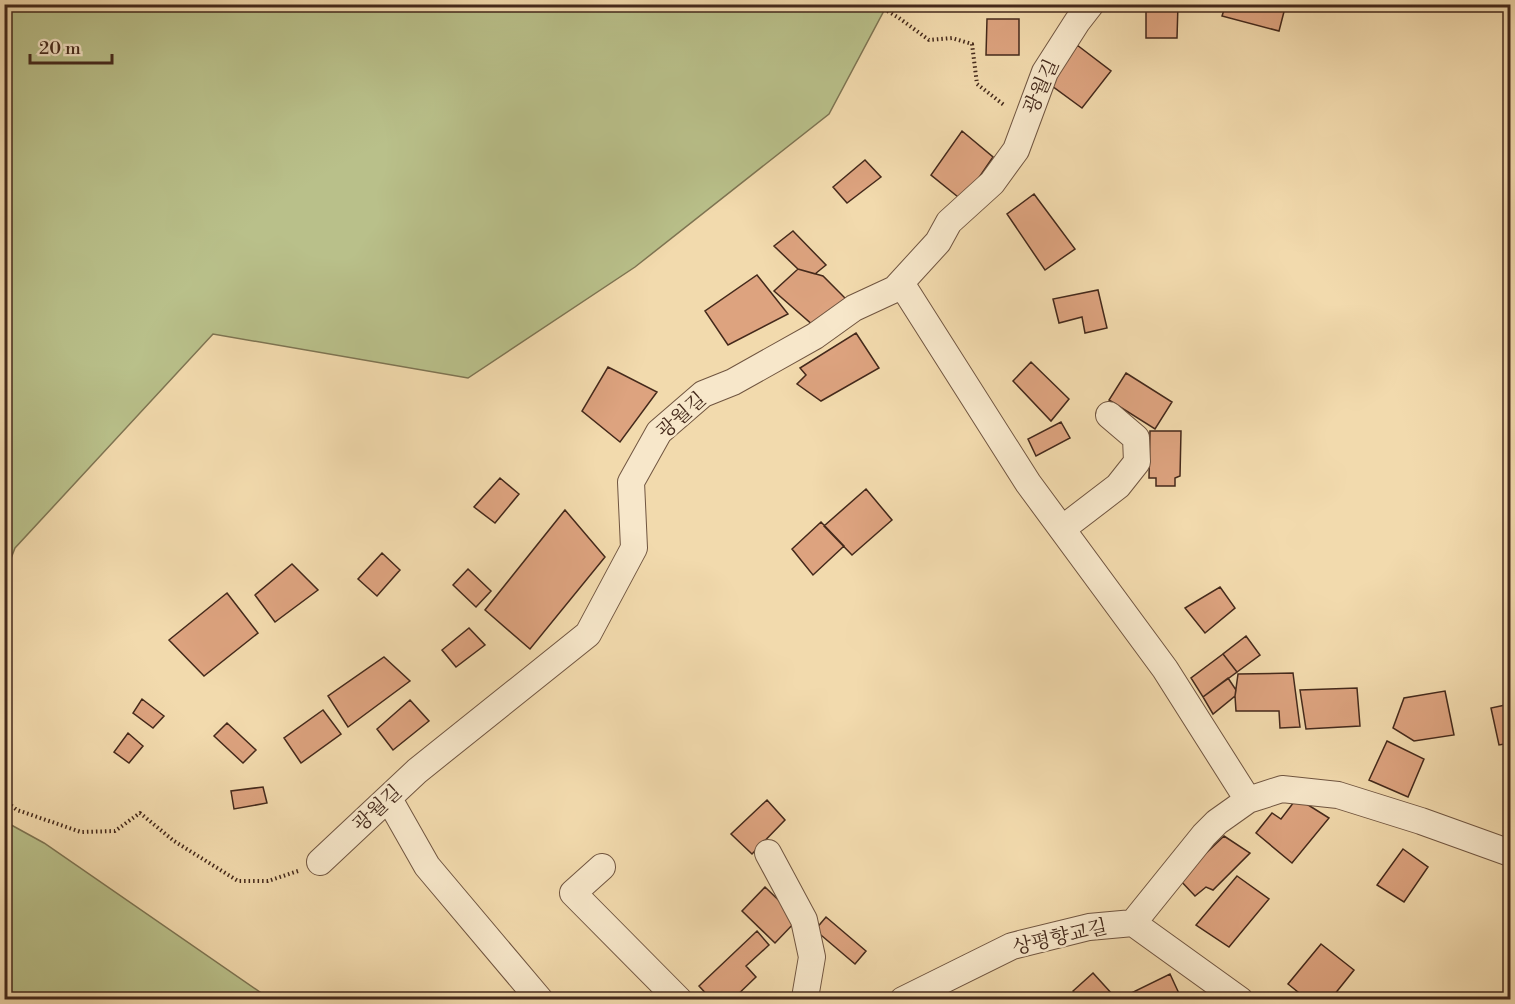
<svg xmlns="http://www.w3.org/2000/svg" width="1515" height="1004" font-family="'Libre Bodoni','Noto Serif KR',serif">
  <rect width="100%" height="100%" fill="#f2daad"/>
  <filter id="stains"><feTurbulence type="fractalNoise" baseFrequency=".00333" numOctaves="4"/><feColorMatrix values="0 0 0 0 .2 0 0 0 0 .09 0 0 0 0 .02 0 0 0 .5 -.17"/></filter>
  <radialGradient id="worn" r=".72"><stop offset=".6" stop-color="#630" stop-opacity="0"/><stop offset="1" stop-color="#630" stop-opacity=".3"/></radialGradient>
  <path fill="#b9c08a" stroke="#7e7452" stroke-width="1.5" d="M 5,4 L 887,4 L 887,5 L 829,114 L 635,267 L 468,378 L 213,334 L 15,548 L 5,574 Z
    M 4,821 L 44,843 L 270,999 L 5,999 Z"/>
  <path fill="#dda37f" stroke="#44291b" stroke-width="1.5" d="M 1146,4 L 1178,4 L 1177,38 L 1146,38 Z
    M 1226,4 L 1286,4 L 1279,31 L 1222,16 Z
    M 987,19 L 1019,19 L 1019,55 L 986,55 Z
    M 1077,45 L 1111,71 L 1082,108 L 1048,83 Z
    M 962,131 L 993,157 L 963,201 L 931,175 Z
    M 865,160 L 881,177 L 847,203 L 833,187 Z
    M 1034,194 L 1075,249 L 1045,270 L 1007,214 Z
    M 793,231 L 826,265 L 815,274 L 798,269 L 774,246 Z
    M 798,269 L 823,276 L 850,303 L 814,326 L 774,291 Z
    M 757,275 L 788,314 L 728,345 L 705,311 Z
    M 1098,290 L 1107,328 L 1085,333 L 1082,317 L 1059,323 L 1053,299 Z
    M 856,333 L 879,368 L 821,401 L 797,384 L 806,375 L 800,368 Z
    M 1031,362 L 1069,399 L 1051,421 L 1013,381 Z
    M 608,367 L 657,392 L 620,442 L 582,411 Z
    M 1126,373 L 1172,402 L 1155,429 L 1109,400 Z
    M 1061,422 L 1070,438 L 1036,456 L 1028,439 Z
    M 1150,431 L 1181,431 L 1180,476 L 1175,478 L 1175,486 L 1156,486 L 1156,478 L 1149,478 Z
    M 500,478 L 519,494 L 495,523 L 474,507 Z
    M 866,489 L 892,520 L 852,555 L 824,526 Z
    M 565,510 L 605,557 L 530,649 L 485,610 Z
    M 821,522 L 844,546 L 813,575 L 792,549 Z
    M 382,553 L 400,570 L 377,596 L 358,579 Z
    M 292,564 L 318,590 L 275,622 L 255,595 Z
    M 468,569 L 491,591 L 476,607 L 453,585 Z
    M 1220,587 L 1235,608 L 1205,633 L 1185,608 Z
    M 227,593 L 258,633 L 204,676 L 169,640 Z
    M 469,628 L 485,645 L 456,667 L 442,650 Z
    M 1246,636 L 1260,655 L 1237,672 L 1223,654 Z
    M 1223,654 L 1237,672 L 1203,697 L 1191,678 Z
    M 384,657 L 410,681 L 348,727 L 328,696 Z
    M 1293,673 L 1300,727 L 1280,728 L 1279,711 L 1236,711 L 1235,696 L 1238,674 Z
    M 1228,678 L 1236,690 L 1235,696 L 1213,714 L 1203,697 Z
    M 1357,688 L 1360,726 L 1306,729 L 1300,690 Z
    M 1445,691 L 1454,735 L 1414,741 L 1393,728 L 1404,698 Z
    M 142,699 L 164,716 L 153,728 L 133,713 Z
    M 410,700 L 429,721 L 393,750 L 377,729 Z
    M 1510,704 L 1510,743 L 1499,745 L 1491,708 Z
    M 323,710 L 341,734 L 301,763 L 284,738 Z
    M 227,723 L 256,750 L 243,763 L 214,736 Z
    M 128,733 L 143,746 L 129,763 L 114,752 Z
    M 1387,741 L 1424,759 L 1408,797 L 1369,780 Z
    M 263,787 L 267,803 L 234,809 L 231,791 Z
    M 1297,798 L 1329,818 L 1292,863 L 1256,833 L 1272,813 L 1281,819 Z
    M 767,800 L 785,820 L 752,854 L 731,834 Z
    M 1224,836 L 1250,853 L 1213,890 L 1206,887 L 1195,896 L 1179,879 Z
    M 1403,849 L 1428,867 L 1404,902 L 1377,885 Z
    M 1237,876 L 1269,899 L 1229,947 L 1196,925 Z
    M 765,887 L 798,919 L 775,943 L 742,911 Z
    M 826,917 L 866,951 L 855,964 L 815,930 Z
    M 757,931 L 769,945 L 746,966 L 756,977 L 732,1000 L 712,1000 L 699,986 Z
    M 1321,944 L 1354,970 L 1330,1000 L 1308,1000 L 1288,984 Z
    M 1093,973 L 1113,995 L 1108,1000 L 1080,1000 L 1073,991 Z
    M 1170,974 L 1182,1000 L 1123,1000 L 1127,995 Z"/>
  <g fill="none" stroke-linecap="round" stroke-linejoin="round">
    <defs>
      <path id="street" d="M 901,283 L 1028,483 L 1165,669 L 1248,800
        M 1062,529 L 1118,486 L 1137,462 L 1136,438 L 1109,415
        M 389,799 L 427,866 L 540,1000
        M 768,853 L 804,920 L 812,957 L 806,992 L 807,1000
        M 320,862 L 417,771 L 588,634 L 634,548 L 631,482 L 659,432 L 703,394 L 733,382 L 815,336 L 854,308 L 895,289 L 938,242 L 949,222 L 992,183 L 1016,150 L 1045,72 L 1077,22 L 1091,4
        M 602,867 L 573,893 L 679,1000
        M 1133,923 L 1204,835 L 1217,822 L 1248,800 L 1282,789 L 1338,795 L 1421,821 L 1510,853
        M 903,1000 L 1012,946 L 1089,927 L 1133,923 L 1240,1000"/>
    </defs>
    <use href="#street" stroke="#705540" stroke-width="28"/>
    <path stroke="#44291b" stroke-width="4" stroke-dasharray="1.5 3" stroke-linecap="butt" d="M 876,4 L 899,18 L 929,40 L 952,38 L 972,44 L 977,84 L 1004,105
      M 4,12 L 34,4
      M 4,800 L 17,810 L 81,832 L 115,831 L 140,813 L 174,841 L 238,881 L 268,881 L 298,871"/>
    <use href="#street" stroke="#f7e7ca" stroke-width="26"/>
  </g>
  <g text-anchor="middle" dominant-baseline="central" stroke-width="5" stroke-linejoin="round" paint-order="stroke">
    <g font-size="20" fill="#44291b" stroke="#f7e7ca">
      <text transform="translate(1042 87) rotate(-66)">광월길</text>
      <text transform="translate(682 416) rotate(-42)">광월길</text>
      <text transform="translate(378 809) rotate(-43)">광월길</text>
      <text transform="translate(1060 938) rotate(-13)">상평향교길</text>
    </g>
  </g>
  <rect width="1515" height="1004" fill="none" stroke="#f2daad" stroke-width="24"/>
  <rect x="6" y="6" width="1503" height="992" fill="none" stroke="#44291b" stroke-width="3"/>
  <rect x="12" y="12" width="1491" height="980" fill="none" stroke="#44291b" stroke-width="1.5"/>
  <path d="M30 54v9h82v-9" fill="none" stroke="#44291b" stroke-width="3"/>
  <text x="39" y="54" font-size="18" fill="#44291b" stroke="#f7e7ca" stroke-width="4.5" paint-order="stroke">20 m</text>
  <rect width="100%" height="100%" filter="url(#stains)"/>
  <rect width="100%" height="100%" fill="url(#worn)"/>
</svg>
